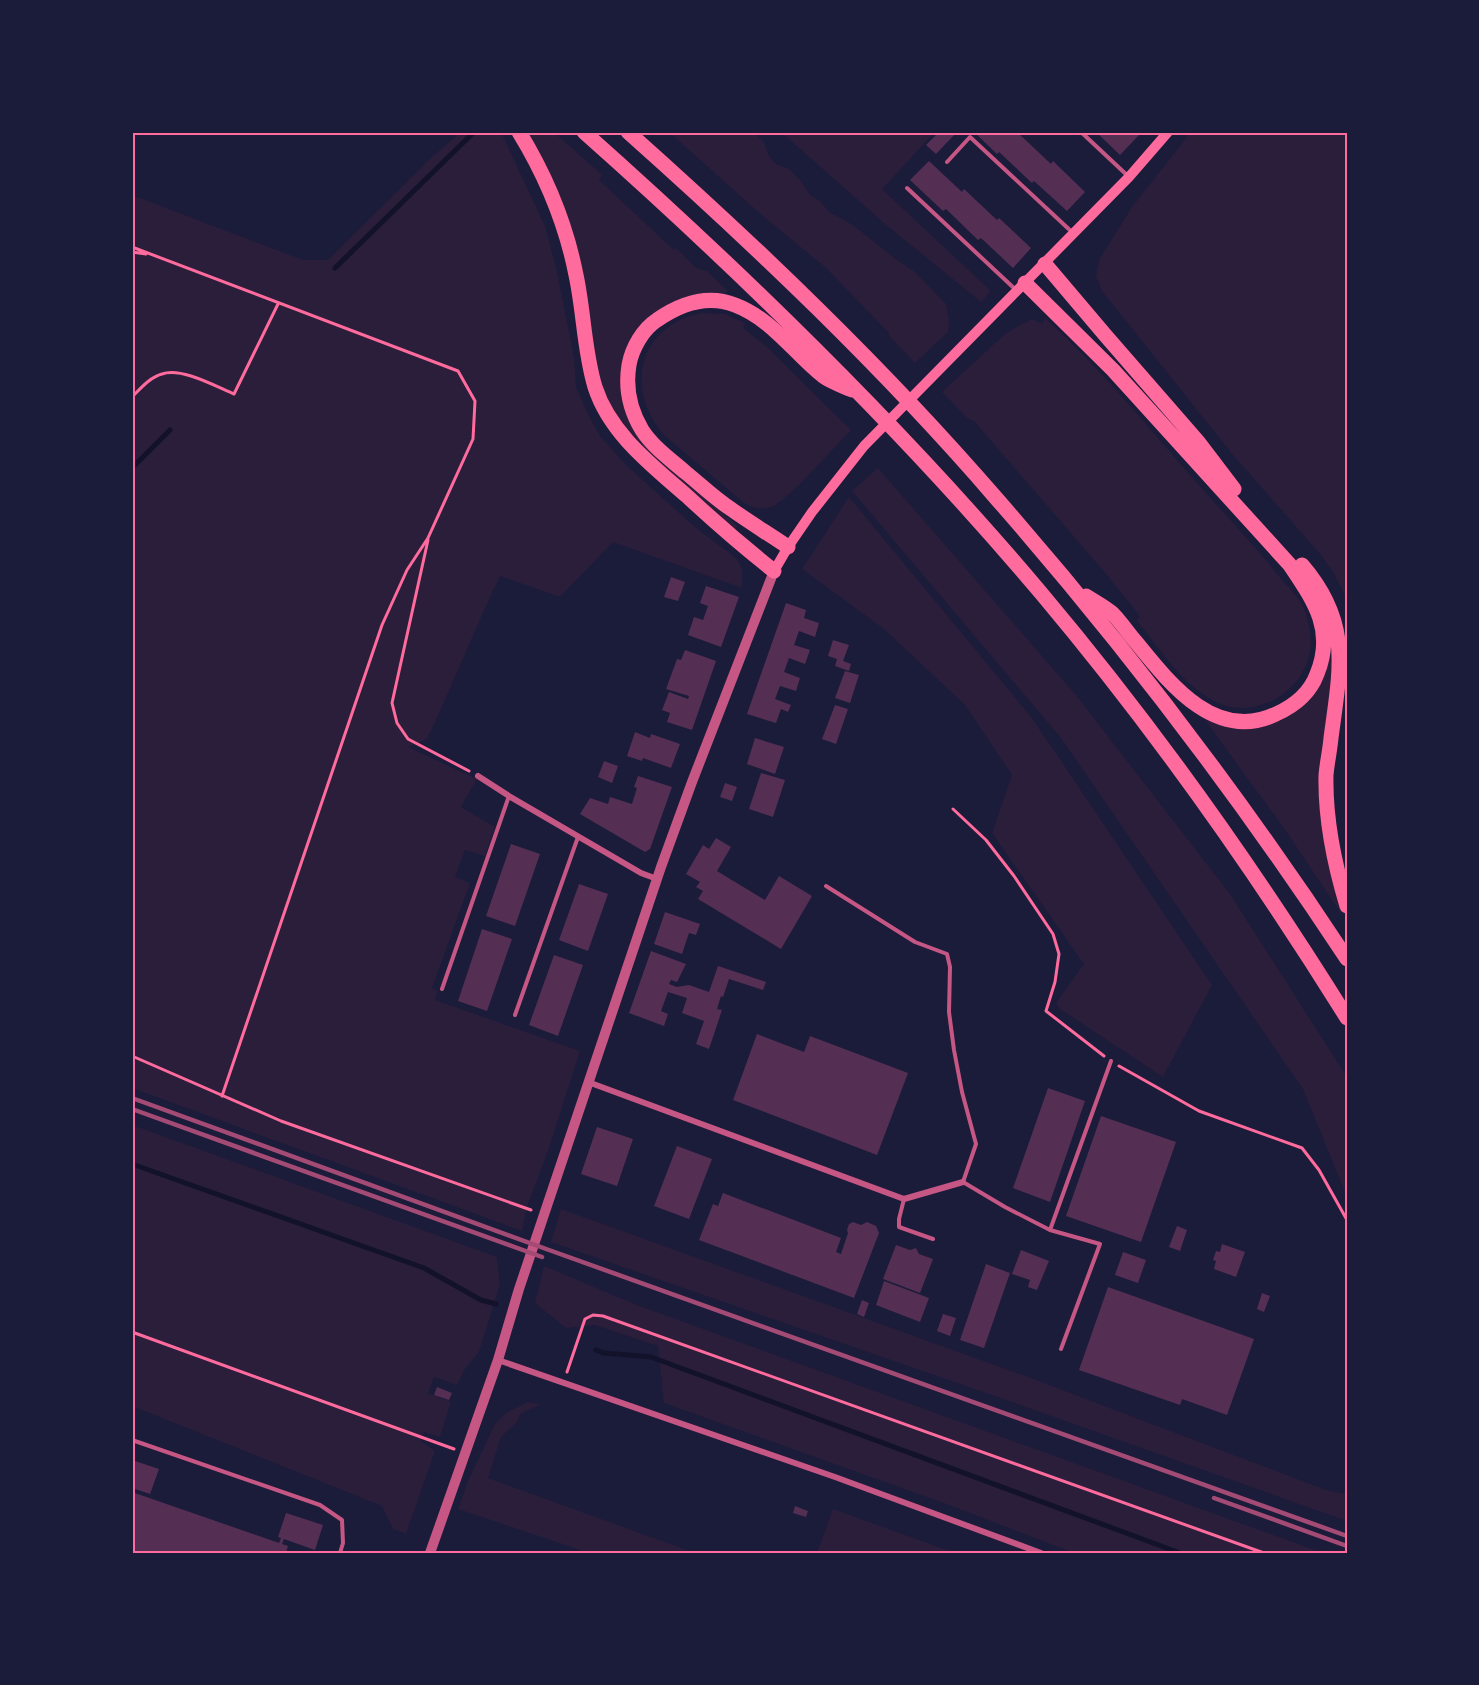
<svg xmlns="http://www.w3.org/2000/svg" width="1479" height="1685" font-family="Jost,sans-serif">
  <rect width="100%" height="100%" fill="#1b1b3a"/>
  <path fill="#2a1e3b" d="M 461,132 L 501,132 L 545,226 L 556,267 L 574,357 L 576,387 L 590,418 L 600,436 L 626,465 L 696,528 L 731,554 L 738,561 L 742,569 L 742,588 L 613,542 L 560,597 L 500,576 C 474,630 453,685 427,739 L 408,747 L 477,779 L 461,807 L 495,827 L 485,856 L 465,850 L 455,877 L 470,883 L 432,988 L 438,991 L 435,1000 L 580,1051 L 549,1148 L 527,1207 L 522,1231 L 132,1088 L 132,195 L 303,260 L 328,260 L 433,156 Z
    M 527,132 L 554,132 L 602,175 L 599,180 L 674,250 L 676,248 L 696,268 L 707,271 L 728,291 C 719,298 703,292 692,295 C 654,303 641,336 622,366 L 656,456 L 738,526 L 734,530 L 647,452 L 624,427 L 611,406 L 599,379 L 590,333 Z
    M 669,132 L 754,132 L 763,141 L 769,156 L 776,164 L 789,169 L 801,181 L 810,195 L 820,201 L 829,212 L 853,225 L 897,260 L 915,272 L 946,304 L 949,321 L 948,332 L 915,363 L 890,337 L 888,332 L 826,268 L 757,211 Z
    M 781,132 L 935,132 L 882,189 L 991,291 L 981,302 L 885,224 Z
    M 1191,132 L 1347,132 L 1347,599 L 1333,572 L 1321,555 L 1233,455 L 1102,291 L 1096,276 L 1099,260 L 1132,207 Z
    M 701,313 L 725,314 L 745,323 L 743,328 L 768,348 L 851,430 C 836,445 787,502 771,507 C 761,510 753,508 744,503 L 664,435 C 624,389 638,326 701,313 Z
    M 1045,318 C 1107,374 1159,441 1215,503 C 1236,526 1258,550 1278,575 C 1287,586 1300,598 1305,611 C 1310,626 1313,641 1309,656 C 1300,695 1252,720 1216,702 C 1182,685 1160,649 1137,621 L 1140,616 L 1107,575 L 974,421 L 968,419 L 942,392 L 1006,333 L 1032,319 L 1042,324 Z
    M 878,468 L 1076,695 L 1230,894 L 1347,1077 L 1347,1197 L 1303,1089 L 1061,738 L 852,491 Z
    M 849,497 L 1032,718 L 1212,985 L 1163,1077 L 1060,1009 L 1056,1003 L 1084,964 L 992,833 L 1012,775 L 965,705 L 884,629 L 802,569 Z
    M 1329,659 L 1333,661 L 1323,747 L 1336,894 L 1343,914 L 1342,915 L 1288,834 L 1205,720 L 1222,725 L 1263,725 Z
    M 132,1125 L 497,1257 L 500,1284 L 479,1352 L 465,1369 L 457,1385 L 434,1377 L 428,1393 L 451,1402 L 440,1437 L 424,1432 L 421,1441 L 435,1451 L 406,1534 L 393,1529 L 382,1506 L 132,1406 Z
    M 561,1209 L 1028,1377 L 1329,1491 L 1347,1494 L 1347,1521 L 1012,1402 L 551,1242 Z
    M 544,1266 L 637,1305 L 1323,1553 L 1074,1553 L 949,1505 L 664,1403 L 658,1346 L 595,1325 L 566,1328 L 535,1303 Z
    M 528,1402 L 541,1404 L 520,1414 L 517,1422 L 501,1437 L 488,1478 L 695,1553 L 589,1553 L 458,1509 L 468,1481 L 495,1424 L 506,1413 Z
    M 833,1509 L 955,1553 L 817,1553 Z"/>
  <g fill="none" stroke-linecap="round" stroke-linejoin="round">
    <path stroke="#12122b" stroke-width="5" d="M 335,268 L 474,132
      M 132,468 L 170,430
      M 132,1164 L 424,1268 L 481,1300 L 496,1304
      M 596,1350 L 604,1353 L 651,1357 L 1180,1553"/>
  </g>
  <path fill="#542f53" d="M 939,132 L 957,132 L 936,154 L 926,145 Z
    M 974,132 L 1013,132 L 1016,134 L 1017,132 L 1051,164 L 1053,161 L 1085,192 L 1067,211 L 1034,181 L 1032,183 L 999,152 L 997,154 Z
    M 1096,132 L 1136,132 L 1139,135 L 1120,155 Z
    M 929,161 L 962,192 L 964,189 L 997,220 L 999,218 L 1031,248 L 1013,268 L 981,238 L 978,240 L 946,209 L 943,211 L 910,180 Z
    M 671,577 L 685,582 L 678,601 L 664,597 Z
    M 706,586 L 739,597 L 721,647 L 688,635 L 694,617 L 703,620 L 708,606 L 700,603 Z
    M 786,603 L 806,610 L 804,618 L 819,623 L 815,637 L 799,631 L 794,645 L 810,650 L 805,664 L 789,658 L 784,672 L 800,678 L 796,691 L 780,686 L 775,699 L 791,705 L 788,712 L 781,709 L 776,723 L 747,714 Z
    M 833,640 L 849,645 L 843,661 L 851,664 L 849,671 L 835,666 L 837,659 L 828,656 Z
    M 685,650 L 716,661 L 692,730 L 667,722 L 670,713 L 662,710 L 669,692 L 688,699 L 689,696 L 666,689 L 677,659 L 681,660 Z
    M 845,671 L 859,675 L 850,703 L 835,698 Z
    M 835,705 L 848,709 L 836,744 L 822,739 Z
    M 635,732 L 650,738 L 651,734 L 680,744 L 671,768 L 643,758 L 642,761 L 627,756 Z
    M 755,738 L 784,747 L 775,774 L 747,764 Z
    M 604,761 L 618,766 L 612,783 L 598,777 Z
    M 761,773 L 785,780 L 773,817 L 749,809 Z
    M 638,776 L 672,787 L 650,849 L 645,852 L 580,814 L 590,798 L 608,804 L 610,797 L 632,804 L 637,788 L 634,787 Z
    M 725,783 L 737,787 L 732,801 L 720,797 Z
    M 716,838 L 731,847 L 717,871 L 765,900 L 779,876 L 812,896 L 781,949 L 698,899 L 703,891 L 696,887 L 700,882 L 686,874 L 703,845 L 709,849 Z
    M 511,844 L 540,854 L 515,926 L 486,916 Z
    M 579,884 L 608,894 L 588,951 L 559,940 Z
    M 665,912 L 700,924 L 696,935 L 689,933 L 682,954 L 654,944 Z
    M 482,929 L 512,939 L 487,1011 L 458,1001 Z
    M 651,951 L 686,964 L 677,982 L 671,980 L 669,984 L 677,987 L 689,985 L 709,992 L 718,966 L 766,982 L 763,990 L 729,979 L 723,997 L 721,996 L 717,1009 L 722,1010 L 709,1049 L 696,1044 L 704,1021 L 682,1013 L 687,998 L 668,992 L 661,1011 L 668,1014 L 664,1026 L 629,1013 Z
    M 554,955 L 583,965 L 558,1036 L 529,1025 Z
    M 757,1034 L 804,1052 L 810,1036 L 908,1073 L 877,1155 L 733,1100 Z
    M 1048,1088 L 1085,1101 L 1050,1202 L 1013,1188 Z
    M 1101,1116 L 1176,1142 L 1141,1242 L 1066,1216 Z
    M 597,1127 L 633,1139 L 617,1186 L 581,1174 Z
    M 677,1146 L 712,1159 L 689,1219 L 654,1206 Z
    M 723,1193 L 841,1238 L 836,1252 L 841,1254 L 848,1233 L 847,1230 L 849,1224 L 853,1222 L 861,1225 L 867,1222 L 876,1226 L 879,1233 L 854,1298 L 699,1240 L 713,1204 L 718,1206 Z
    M 1177,1226 L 1187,1230 L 1180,1251 L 1169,1247 Z
    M 1222,1244 L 1245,1252 L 1236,1277 L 1214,1269 L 1216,1261 L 1213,1260 L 1216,1251 L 1220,1252 Z
    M 896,1245 L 910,1250 L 916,1248 L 919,1254 L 933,1259 L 920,1293 L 883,1279 Z
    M 1021,1250 L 1049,1261 L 1037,1290 L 1028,1287 L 1030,1280 L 1012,1274 Z
    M 1123,1252 L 1146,1260 L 1138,1283 L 1115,1275 Z
    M 986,1264 L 1010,1273 L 984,1348 L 960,1340 Z
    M 884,1281 L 929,1298 L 920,1322 L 876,1305 Z
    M 1108,1287 L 1254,1339 L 1227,1415 L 1182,1399 L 1180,1405 L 1079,1370 Z
    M 1262,1293 L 1270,1296 L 1264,1312 L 1257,1309 Z
    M 862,1300 L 869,1303 L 864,1317 L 857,1314 Z
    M 943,1314 L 956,1318 L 950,1336 L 937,1331 Z
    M 437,1387 L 452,1393 L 449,1400 L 434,1395 Z
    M 132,1460 L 159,1469 L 150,1494 L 132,1488 Z
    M 132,1492 L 279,1543 L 281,1538 L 278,1537 L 286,1513 L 323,1525 L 315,1550 L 284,1539 L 282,1544 L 288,1546 L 286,1553 L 132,1553 Z
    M 795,1506 L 808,1511 L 806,1517 L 793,1513 Z"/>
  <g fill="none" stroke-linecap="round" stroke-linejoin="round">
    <path stroke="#ff6b9d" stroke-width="3" d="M 132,247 L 458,371 L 475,401 L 473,439 L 428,538 L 407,570 L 382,625 L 222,1096
      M 132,252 L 146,254
      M 132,397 C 140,389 150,377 162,374 C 181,367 215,386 234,394 L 278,304
      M 428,540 L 392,703 L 397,723 L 408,739 L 469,771
      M 953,809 L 986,840 L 1014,876 L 1053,934 L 1059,954 L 1055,982 L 1046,1011 L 1104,1056
      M 132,1056 L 281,1121 L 531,1210
      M 1119,1066 L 1199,1111 L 1302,1148 L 1319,1170 L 1347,1220
      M 132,1332 L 454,1449
      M 567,1372 L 585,1319 L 593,1315 L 603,1316 L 1264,1553"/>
    <path stroke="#c65784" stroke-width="4" d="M 1081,132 L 1129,177
      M 947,162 L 970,137 L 1073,233
      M 907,188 L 1016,290
      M 826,886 L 915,942 L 947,954 L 950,967 L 949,1012 L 954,1050 L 962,1092 L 976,1144 L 963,1182 L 1005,1207 L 1050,1230 L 1100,1244 L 1061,1349
      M 442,989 L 509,796
      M 515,1015 L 578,837
      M 904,1199 L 899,1219 L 899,1227 L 933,1239
      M 1050,1230 L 1111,1061
      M 132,1440 L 320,1505 L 342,1520 L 343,1543 L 340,1553"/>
    <path stroke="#c65784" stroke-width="6" d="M 478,776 L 509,796 L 641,873 L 657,879
      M 588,1082 L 904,1199 L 963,1182
      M 498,1360 L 835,1477 L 1041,1553"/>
    <path stroke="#c65784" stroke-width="10" d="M 430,1553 L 498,1360 L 519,1289 L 661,867 L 692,782 L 774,571"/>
    <path stroke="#ff6b9d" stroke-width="10" d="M 774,571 L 788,547 L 812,512 L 864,446 L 1129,177 L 1168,132"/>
    <path stroke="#ff6b9d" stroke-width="15" d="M 519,132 C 546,176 566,224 576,275 C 584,312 584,351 595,387 C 610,434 653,466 688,497 C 716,523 745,548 774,571
      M 584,132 C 746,276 901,427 1041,593 C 1153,726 1255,870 1347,1018
      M 628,132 C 757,247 883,367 996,498 C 1123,643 1241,798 1347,959
      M 1045,264 L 1106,336 L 1199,443 L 1234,489
      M 1025,283 L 1113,370 L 1290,565 C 1314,601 1335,630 1317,674 C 1310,693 1294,706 1276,714 C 1216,743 1170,684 1136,642 C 1128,633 1121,622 1113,614 C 1105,607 1095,602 1086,596
      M 788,547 C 769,534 749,522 731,509 C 714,498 700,484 685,472 C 670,459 653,447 642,430 C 630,410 625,389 629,365 C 632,348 643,329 657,320 C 680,304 707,294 735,305 C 772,319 793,352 823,376 C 831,382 843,386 852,390
      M 1302,565 C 1352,623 1340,669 1331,738 C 1330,750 1327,763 1326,775 C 1325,820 1334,863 1347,906"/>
    <path stroke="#a44b75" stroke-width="4.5" d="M 132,1098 L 549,1250 L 1347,1536
      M 132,1109 L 542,1257
      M 1214,1498 L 1347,1546"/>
  </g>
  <rect width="1479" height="1685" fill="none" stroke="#1b1b3a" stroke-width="267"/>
  <rect x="134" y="134" width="1212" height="1418" fill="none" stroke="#ff6b9d" stroke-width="2"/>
</svg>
